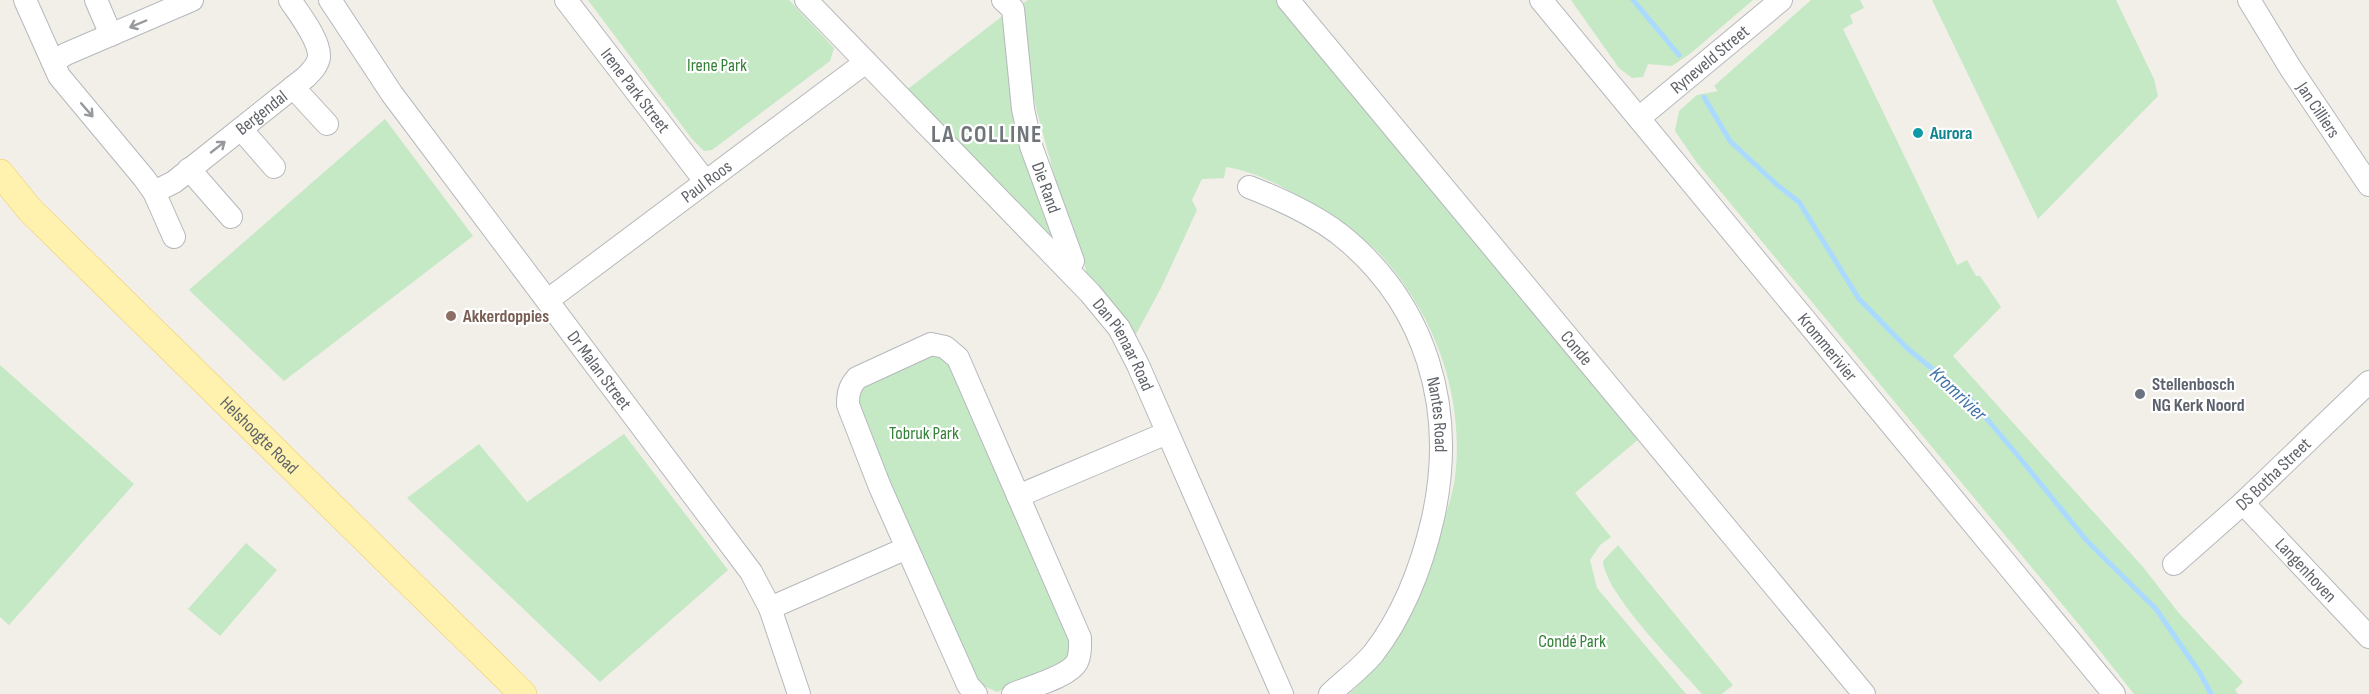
<svg xmlns="http://www.w3.org/2000/svg" width="2369" height="694" font-family="'Sofia Sans Condensed',sans-serif">
  <rect width="100%" height="100%" fill="#f1efe8"/>
  <path fill="#c5e8c5" d="M 588,0 L 789,0 L 834,48 L 830,61 L 712,150 L 704,151 L 692,139 Z
    M 1028,0 L 1278,0 L 1640,438 L 1575,493 L 1611,537 L 1600,545 L 1590,560 L 1597,588 L 1686,694 L 1349,694 C 1395,654 1423,597 1439,539 C 1444,519 1452,498 1455,478 C 1465,396 1435,314 1379,253 C 1367,241 1349,231 1335,221 C 1306,199 1262,172 1226,167 L 1224,178 L 1202,179 L 1192,200 L 1197,210 L 1161,288 L 1135,336 L 1084,277 L 1086,271 L 1083,256 L 1056,182 L 1036,108 L 1029,74 L 1022,4 Z
    M 1571,0 L 1753,0 L 1691,53 L 1672,66 L 1648,64 L 1643,77 L 1632,78 L 1619,68 Z
    M 1811,0 L 1860,0 L 1864,8 L 1850,15 L 1853,23 L 1843,29 L 1957,265 L 1967,260 L 1976,276 L 1980,276 L 2001,307 L 1953,356 L 2143,567 L 2178,612 L 2243,682 L 2235,690 L 2238,694 L 2134,694 L 2081,627 L 1697,163 L 1675,131 L 1679,111 L 1697,95 L 1718,91 L 1714,86 Z
    M 1932,0 L 2116,0 L 2154,79 L 2158,96 L 2038,219 Z
    M 1005,14 L 1061,247 L 904,92 Z
    M 385,119 L 473,236 L 284,381 L 189,290 Z
    M 927,354 L 939,355 L 950,361 L 1073,640 L 1071,655 L 1062,665 L 997,692 L 981,685 L 974,677 L 856,409 L 856,392 L 864,382 Z
    M 0,365 L 134,484 L 9,625 L 0,617 Z
    M 624,434 L 728,570 L 600,682 L 407,498 L 479,444 L 527,502 Z
    M 246,543 L 277,570 L 220,636 L 188,609 Z
    M 1618,545 L 1733,685 L 1722,694 L 1702,694 C 1678,666 1605,594 1603,561 Z"/>
  <g fill="none" stroke-linecap="round" stroke-linejoin="round">
    <path stroke="#aadaff" stroke-width="5" d="M 1633,0 L 1679,55
      M 1704,97 L 1730,141 L 1776,184 L 1799,202 L 1859,299 L 1908,349 L 1972,401 L 2019,457 L 2087,541 L 2156,609 L 2200,673 L 2211,694"/>
    <defs>
      <g id="minor">
        <path d="M 25,0 L 59,76 L 144,178 L 154,192 L 174,237"/>
        <path d="M 96,0 L 111,35"/>
        <path id="s1" d="M 330,0 L 392,94 L 751,572 L 770,608 L 799,694"/>
        <path id="s2" d="M 566,0 L 705,181"/>
        <path id="s3" d="M 806,0 L 1090,293 L 1119,328 L 1138,365 L 1282,694"/>
        <path id="s4" d="M 1003,0 L 1013,9 L 1023,109 L 1031,146 L 1073,261 L 1067,269"/>
        <path id="s5" d="M 1288,0 L 1864,694"/>
        <path id="s6" d="M 1541,0 L 2114,694"/>
        <path id="s7" d="M 2249,0 L 2291,69 L 2369,185"/>
        <path d="M 53,62 L 66,54 L 192,0"/>
        <path d="M 293,87 L 327,124"/>
        <path id="s8" d="M 1639,118 L 1781,0"/>
        <path d="M 241,129 L 274,167"/>
        <path d="M 189,169 L 231,217"/>
        <path id="s9" d="M 1249,187 C 1280,199 1311,213 1338,233 C 1427,303 1457,409 1433,518 C 1422,566 1404,614 1373,654 C 1361,668 1344,681 1330,694"/>
        <path id="s10" d="M 154,192 L 174,182 L 306,77 C 312,71 318,65 319,57 C 320,40 299,14 290,0"/>
        <path id="s11" d="M 548,300 L 866,62"/>
        <path d="M 1018,496 L 1167,433"/>
        <path id="s12" d="M 2243,503 L 2369,637"/>
        <path id="s13" d="M 2174,564 L 2243,503 L 2369,382"/>
        <path d="M 770,608 L 907,548"/>
        <path d="M 976,694 L 968,685 L 880,487 L 848,405 C 848,394 849,387 857,378 L 931,344 L 945,347 L 958,358 L 1080,638 C 1080,646 1081,654 1077,662 C 1069,677 1029,687 1013,694"/>
      </g>
      <g id="major">
        <path id="s14" d="M 0,173 L 30,210 L 523,694"/>
      </g>
    </defs>
    <use href="#minor" stroke="#b5b8bc" stroke-width="24"/>
    <use href="#major" stroke="#f2c960" stroke-width="28"/>
    <use href="#minor" stroke="#fff" stroke-width="22"/>
    <use href="#major" stroke="#fff2af" stroke-width="27"/>
  </g>
  <defs><path id="oneway-shaft" d="M-6 0H5M1.5-3L5.5 0L1.5 3" fill="none" stroke-width="1.6" stroke-linecap="round" stroke-linejoin="round" transform="scale(1.5)"/></defs>
  <g stroke="#979a9d">
    <use href="#oneway-shaft" transform="translate(138 24) rotate(157)"/>
    <use href="#oneway-shaft" transform="translate(87 110) rotate(49)"/>
    <use href="#oneway-shaft" transform="translate(218 147) rotate(-38)"/>
  </g>
  <circle fill="#0f9aa8" stroke="#fff" stroke-width="2" cx="1918" cy="133" r="6"/>
  <circle fill="#8d6e63" stroke="#fff" stroke-width="2" cx="451" cy="316" r="6"/>
  <circle fill="#6b7280" stroke="#fff" stroke-width="2" cx="2140" cy="394" r="6"/>
  <g text-anchor="middle" dominant-baseline="central" stroke-width="4.5" stroke-linejoin="round" paint-order="stroke">
    <g font-size="18" fill="#5f6368" stroke="#fff">
      <text stroke="none"><textPath href="#s8" startOffset="92">Ryneveld Street</textPath></text>
      <text stroke="none"><textPath href="#s2" startOffset="114">Irene Park Street</textPath></text>
      <text stroke="none"><textPath href="#s7" startOffset="130">Jan Cilliers</textPath></text>
      <text stroke="none"><textPath href="#s10" startOffset="134">Bergendal</textPath></text>
      <text stroke="none"><textPath href="#s11" startOffset="198">Paul Roos</textPath></text>
      <text stroke="none"><textPath href="#s4" startOffset="196">Die Rand</textPath></text>
      <text stroke="none"><textPath href="#s3" startOffset="470">Dan Pienaar Road</textPath></text>
      <text stroke="none"><textPath href="#s6" startOffset="450">Krommerivier</textPath></text>
      <text stroke="none"><textPath href="#s5" startOffset="452">Conde</textPath></text>
      <text stroke="none"><textPath href="#s1" startOffset="458">Dr Malan Street</textPath></text>
      <text stroke="none"><textPath href="#s9" startOffset="314">Nantes Road</textPath></text>
      <text stroke="none"><textPath href="#s14" startOffset="369">Helshoogte Road</textPath></text>
      <text stroke="none"><textPath href="#s13" startOffset="134">DS Botha Street</textPath></text>
      <text stroke="none"><textPath href="#s12" startOffset="92">Langenhoven</textPath></text>
    </g>
    <g font-size="18" fill="#348238" stroke="#fff">
      <text x="717" y="65">Irene Park</text>
      <text x="924" y="433">Tobruk Park</text>
      <text x="1572" y="641">Condé Park</text>
    </g>
    <g font-size="18" font-weight="bold" fill="#0d838f" stroke="#fff" text-anchor="start">
      <text x="1930" y="133">Aurora</text>
    </g>
    <g font-size="18" font-weight="bold" fill="#785e54" stroke="#fff" text-anchor="start">
      <text x="463" y="316">Akkerdoppies</text>
    </g>
    <g font-size="18" font-weight="bold" fill="#5b616d" stroke="#fff" text-anchor="start">
      <text x="2152" y="384">Stellenbosch<tspan x="2152" dy="21">NG Kerk Noord</tspan></text>
    </g>
    <g font-size="20" font-style="italic" fill="#4174aa" stroke="#fff">
      <text transform="translate(1958 394) rotate(43)">Kromrivier</text>
    </g>
    <g font-size="24" font-weight="bold" letter-spacing="1.5" fill="#70757a" stroke="#fff">
      <text x="987" y="134">LA COLLINE</text>
    </g>
  </g>
</svg>
